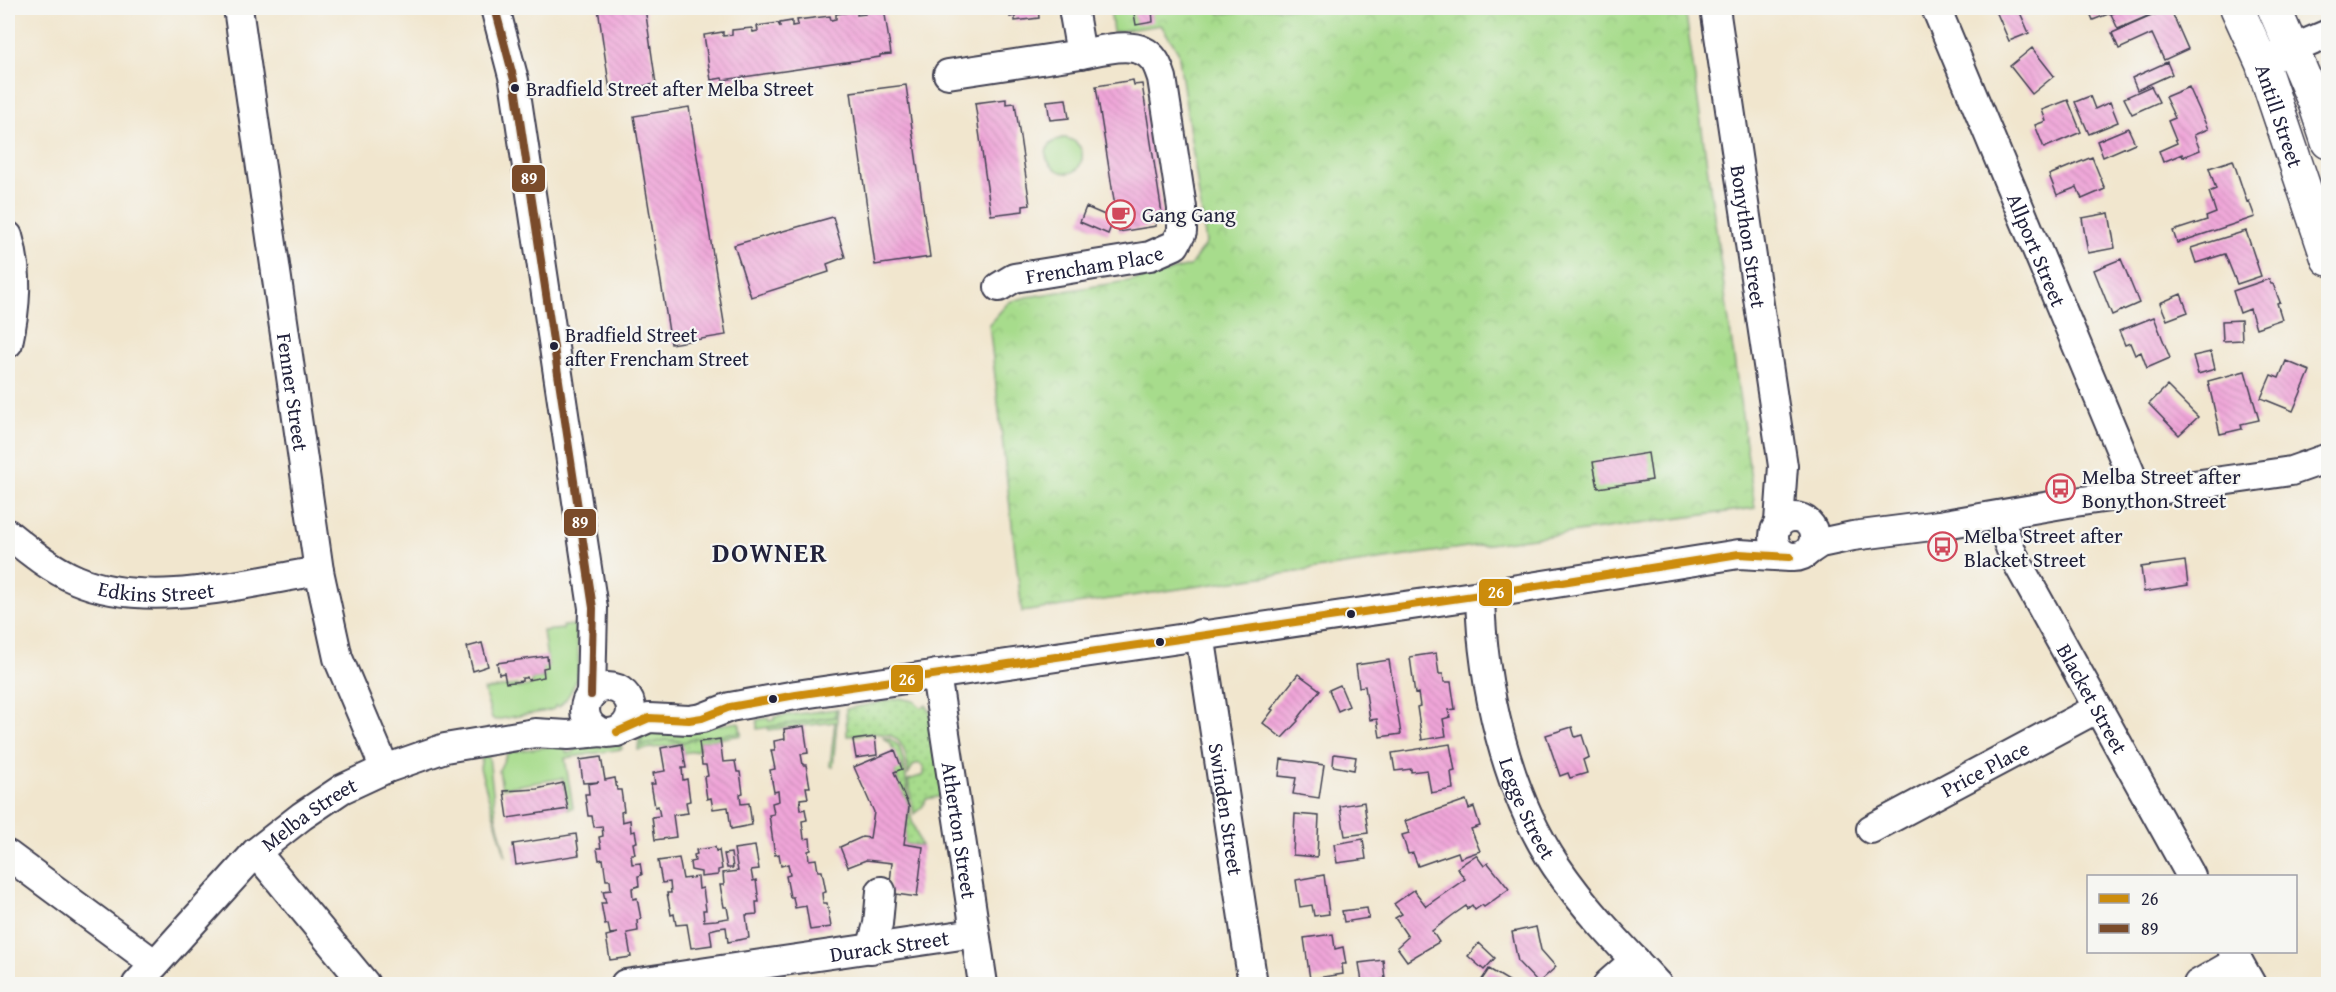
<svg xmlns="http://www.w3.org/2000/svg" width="2336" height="992" font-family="'Gentium Book Plus',serif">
  <defs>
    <pattern id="park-crowns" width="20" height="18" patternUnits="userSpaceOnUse" patternTransform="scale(1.5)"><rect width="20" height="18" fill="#a7dc8c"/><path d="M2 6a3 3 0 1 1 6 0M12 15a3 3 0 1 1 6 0" fill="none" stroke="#8fbc7a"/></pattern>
    <pattern id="garden-dots" width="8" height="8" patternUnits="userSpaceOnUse" patternTransform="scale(1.5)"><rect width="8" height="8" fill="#a7dc8c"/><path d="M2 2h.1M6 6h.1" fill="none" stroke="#8fbc7a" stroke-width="1.8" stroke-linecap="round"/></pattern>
    <pattern id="building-back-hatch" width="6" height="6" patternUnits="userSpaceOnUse" patternTransform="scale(1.5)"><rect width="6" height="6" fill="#efa5d8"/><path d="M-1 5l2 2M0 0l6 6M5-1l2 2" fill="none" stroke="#cd8eba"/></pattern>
  </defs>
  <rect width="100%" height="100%" fill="#f6f6f2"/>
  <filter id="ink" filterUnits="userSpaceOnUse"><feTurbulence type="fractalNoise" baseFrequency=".0167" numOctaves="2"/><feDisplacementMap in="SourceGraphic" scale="12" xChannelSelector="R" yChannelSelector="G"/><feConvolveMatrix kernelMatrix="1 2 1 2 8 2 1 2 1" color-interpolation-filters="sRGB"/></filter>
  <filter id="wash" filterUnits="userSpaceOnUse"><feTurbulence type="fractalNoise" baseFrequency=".008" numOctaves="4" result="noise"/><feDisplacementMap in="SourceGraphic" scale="24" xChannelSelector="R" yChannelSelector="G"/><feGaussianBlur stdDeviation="1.35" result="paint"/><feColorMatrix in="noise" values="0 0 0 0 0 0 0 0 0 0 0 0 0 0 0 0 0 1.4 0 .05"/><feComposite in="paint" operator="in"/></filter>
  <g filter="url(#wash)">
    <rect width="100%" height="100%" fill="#f1e6ce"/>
    <path fill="#a7dc8c" stroke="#647f64" stroke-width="1.5" d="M 1062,138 C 1073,138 1084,146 1082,159 C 1074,195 1020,152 1062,138 Z
      M 575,625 C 580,657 584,682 559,707 L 555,706 L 554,709 L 547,711 L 495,720 L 492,718 L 484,690 L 517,685 L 518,688 L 532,685 L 531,679 L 544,677 L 543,668 L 548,666 L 543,631 L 563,629 L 563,626 Z
      M 836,709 L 835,717 L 757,729 L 757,720 L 768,718 L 769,721 L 774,720 L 774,717 Z
      M 739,722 L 741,732 L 696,738 L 684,742 L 673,740 L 641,746 L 642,737 L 646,731 L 686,730 Z
      M 563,745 L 567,753 L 574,752 L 576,747 L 621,745 L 622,749 L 565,758 L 573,808 L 568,809 L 563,778 L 502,788 L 499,770 L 508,752 Z
      M 486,756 L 489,757 L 496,818 L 506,857 L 480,768 L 482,757 Z"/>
    <path fill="url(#park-crowns)" stroke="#647f64" stroke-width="1.5" d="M 1110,8 L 1218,8 L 1220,14 L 1263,8 L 1685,8 L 1755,508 L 1474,546 L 1022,612 L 989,324 L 1009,302 L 1027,297 L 1134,280 L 1190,266 L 1206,243 L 1178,51 L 1161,25 L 1113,32 Z"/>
    <path fill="url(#garden-dots)" stroke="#647f64" stroke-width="1.5" d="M 900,698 L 914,701 L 922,708 L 926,705 L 930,711 L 944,796 L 926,799 L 922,807 L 914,814 L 908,780 L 924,775 L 924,767 C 915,758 912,768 908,774 C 906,727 885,732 847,736 L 846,709 Z
      M 836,709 L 838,709 L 833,767 L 830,766 L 835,722 L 768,730 L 768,727 L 835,717 Z
      M 741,732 L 741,735 L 699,742 L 700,750 L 683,753 L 682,744 L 638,750 L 639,736 L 642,737 L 641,746 L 665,740 L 684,742 L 695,738 Z
      M 882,737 L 890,739 L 899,746 L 904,763 L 911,818 L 921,846 L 904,844 L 909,807 L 894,772 L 902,768 L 890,743 Z"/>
    <g id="blocks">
      <path fill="url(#building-back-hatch)" d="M 598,8 L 645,8 L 656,84 L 610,91 Z
        M 884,8 L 891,54 L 880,55 L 880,57 L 723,80 L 722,78 L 711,80 L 704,35 L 723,32 L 723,36 L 732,35 L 732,30 L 752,28 L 753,32 L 758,31 L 757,26 L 778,23 L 780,27 L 780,23 L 792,21 L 792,26 L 798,25 L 797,20 L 830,16 L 831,20 L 836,19 L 836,14 L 857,11 L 857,15 L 865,14 L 865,10 Z
        M 958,8 L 983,8 L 983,11 L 959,14 Z
        M 1009,8 L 1038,8 L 1039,18 L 1015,21 L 1015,16 L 1010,17 Z
        M 2005,8 L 2018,8 L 2029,33 L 2009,41 L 1996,11 Z
        M 2088,8 L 2111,8 L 2113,12 L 2093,20 Z
        M 2126,8 L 2166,8 L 2118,29 L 2111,14 Z
        M 2170,8 L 2188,49 L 2164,60 L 2152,34 L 2119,49 L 2112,33 Z
        M 1152,10 L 1153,22 L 1136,25 L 1134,13 Z
        M 2032,48 L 2054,76 L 2032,94 L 2010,66 Z
        M 2167,62 L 2172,74 L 2137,90 L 2132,78 Z
        M 1133,80 L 1134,85 L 1142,84 L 1163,220 L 1156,222 L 1156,226 L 1119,232 L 1096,86 Z
        M 906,85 L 930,257 L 875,265 L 851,92 Z
        M 2151,86 L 2159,102 L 2132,114 L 2124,98 Z
        M 2189,87 L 2208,129 L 2194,135 L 2200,150 L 2183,157 L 2182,154 L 2163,162 L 2159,151 L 2177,143 L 2168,121 L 2175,118 L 2165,97 Z
        M 2090,96 L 2095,109 L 2110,102 L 2118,122 L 2089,134 L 2075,102 Z
        M 1006,99 L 1006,104 L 1015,103 L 1030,205 L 1023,206 L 1023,211 L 991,215 L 975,103 Z
        M 1066,99 L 1069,118 L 1050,120 L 1047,101 Z
        M 2068,100 L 2081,132 L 2044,148 L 2035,125 L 2046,121 L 2042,110 Z
        M 689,107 L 726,335 L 671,344 L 634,116 Z
        M 2128,128 L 2135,143 L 2103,157 L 2097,141 Z
        M 2092,157 L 2105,189 L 2082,199 L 2077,187 L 2057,195 L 2049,175 Z
        M 2233,160 L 2247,202 L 2249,201 L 2255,217 L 2177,243 L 2173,231 L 2207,220 L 2206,217 L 2216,213 L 2209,192 L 2216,189 L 2209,168 Z
        M 1086,207 L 1114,219 L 1108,234 L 1080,222 Z
        M 2109,213 L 2115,248 L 2088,253 L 2082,218 Z
        M 833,217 L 845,257 L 827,264 L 829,272 L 751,297 L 734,245 Z
        M 2246,231 L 2261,276 L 2237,284 L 2225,254 L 2196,263 L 2191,248 Z
        M 2121,259 L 2139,303 L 2112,315 L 2094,270 Z
        M 2269,279 L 2271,284 L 2273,284 L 2280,302 L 2277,303 L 2282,319 L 2256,328 L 2250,309 L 2240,313 L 2233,291 Z
        M 2181,294 L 2188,312 L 2167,320 L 2160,303 Z
        M 2154,317 L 2170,358 L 2147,368 L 2141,352 L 2135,355 L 2130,343 L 2125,345 L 2119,331 Z
        M 2241,320 L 2242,340 L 2223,341 L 2222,321 Z
        M 2211,352 L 2215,369 L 2198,374 L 2193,356 Z
        M 2286,361 L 2310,371 L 2293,411 L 2261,398 L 2271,375 L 2279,378 Z
        M 2245,371 L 2259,420 L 2241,424 L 2242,429 L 2220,434 L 2208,381 Z
        M 2167,386 L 2198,417 L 2179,435 L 2149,404 Z
        M 1648,453 L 1652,480 L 1598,488 L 1593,462 Z
        M 2185,561 L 2188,585 L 2144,592 L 2141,567 Z
        M 482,643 L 488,666 L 473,671 L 467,647 Z
        M 1436,653 L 1439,674 L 1443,674 L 1444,682 L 1451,682 L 1455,709 L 1448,710 L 1450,717 L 1443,719 L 1446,736 L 1422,740 L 1417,707 L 1420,706 L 1418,693 L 1415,694 L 1410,657 Z
        M 547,656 L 548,667 L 543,668 L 544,677 L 528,680 L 527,677 L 525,678 L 522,678 L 522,681 L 506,683 L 504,673 L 499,674 L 497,663 Z
        M 1389,660 L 1401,734 L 1380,737 L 1377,719 L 1370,720 L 1365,686 L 1359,687 L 1356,665 Z
        M 1298,674 L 1320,690 L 1297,720 L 1298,721 L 1282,738 L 1263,723 L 1273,710 L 1271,709 Z
        M 1340,685 L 1349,706 L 1338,711 L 1329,690 Z
        M 804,726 L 808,753 L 801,754 L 803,765 L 806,765 L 810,787 L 806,787 L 808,798 L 800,799 L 801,810 L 805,809 L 807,820 L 802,821 L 804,839 L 810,838 L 811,850 L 808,851 L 809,860 L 816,859 L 818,871 L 822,871 L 826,892 L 822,893 L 823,903 L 827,903 L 831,927 L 810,930 L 806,906 L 795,908 L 793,897 L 790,897 L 786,876 L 790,875 L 788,864 L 781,866 L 779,854 L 775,855 L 769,815 L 774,814 L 772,803 L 779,801 L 778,791 L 774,792 L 770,770 L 775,769 L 771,750 L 775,750 L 774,741 L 785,739 L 784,729 Z
        M 1572,727 L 1575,737 L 1582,735 L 1589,757 L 1583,760 L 1587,773 L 1570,778 L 1568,773 L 1560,776 L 1546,735 Z
        M 875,737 L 877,755 L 856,758 L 853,740 Z
        M 720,739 L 723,762 L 735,761 L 737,772 L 740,772 L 743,793 L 740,794 L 741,804 L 749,803 L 752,825 L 731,829 L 728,807 L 713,809 L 711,798 L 707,799 L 704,777 L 708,776 L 706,765 L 702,765 L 699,742 Z
        M 682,744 L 686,768 L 682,768 L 683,780 L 687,779 L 690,801 L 686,802 L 688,813 L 673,815 L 676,837 L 655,840 L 652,817 L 660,816 L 658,806 L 655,807 L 651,784 L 655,784 L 653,773 L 665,771 L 661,748 Z
        M 1450,744 L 1455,771 L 1451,772 L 1453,789 L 1431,793 L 1427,770 L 1411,772 L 1411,769 L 1395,771 L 1392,753 Z
        M 895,750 L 902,769 L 894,772 L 909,807 L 904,844 L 923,847 L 917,897 L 889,893 L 892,863 L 866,860 L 848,867 L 840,847 L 862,837 L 870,838 L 874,812 L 854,767 Z
        M 1334,754 L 1356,757 L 1354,770 L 1333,766 Z
        M 601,757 L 605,780 L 615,778 L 617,790 L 621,790 L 624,811 L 621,812 L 622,822 L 630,820 L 631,832 L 635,831 L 637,842 L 633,843 L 635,854 L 631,854 L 632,864 L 640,863 L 642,875 L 638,876 L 639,886 L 632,888 L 633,899 L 637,898 L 641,919 L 637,920 L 638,931 L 627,933 L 631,957 L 610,960 L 606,936 L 618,933 L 610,934 L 608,924 L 605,925 L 601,903 L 606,903 L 603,891 L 611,890 L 610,880 L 606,880 L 603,859 L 599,860 L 597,848 L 601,848 L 599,837 L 603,836 L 602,826 L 594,827 L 592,816 L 588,816 L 585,794 L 589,794 L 588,784 L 599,782 L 583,783 L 580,760 Z
        M 1281,759 L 1324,765 L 1319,798 L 1293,794 L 1296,778 L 1279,776 Z
        M 563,783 L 568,809 L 508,818 L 504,791 L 537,789 Z
        M 1466,800 L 1469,809 L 1474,807 L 1480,826 L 1471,829 L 1480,851 L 1460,858 L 1458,852 L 1418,866 L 1413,853 L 1408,854 L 1402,835 L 1409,833 L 1405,821 Z
        M 1364,802 L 1368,833 L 1345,836 L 1340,806 Z
        M 1295,814 L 1319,816 L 1317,857 L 1293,855 Z
        M 576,834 L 579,855 L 516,865 L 513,844 Z
        M 1363,839 L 1366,859 L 1337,863 L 1334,844 Z
        M 755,846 L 759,869 L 751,870 L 753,881 L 756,880 L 759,902 L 756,902 L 757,914 L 746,915 L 749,938 L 728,942 L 726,927 L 718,928 L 710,930 L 712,945 L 691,948 L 687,924 L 676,925 L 674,914 L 671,915 L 667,893 L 671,893 L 670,882 L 662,883 L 658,861 L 679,858 L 683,879 L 698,877 L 699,889 L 703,888 L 706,910 L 703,910 L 704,921 L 716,920 L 729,918 L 727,907 L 724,907 L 720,885 L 724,885 L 723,873 L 738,871 L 734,849 Z
        M 715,847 L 716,851 L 719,850 L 722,869 L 718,870 L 718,875 L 701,877 L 701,872 L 691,870 L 690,862 L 695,861 L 694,855 L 697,854 L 696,850 Z
        M 731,853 L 733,868 L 727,868 L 724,854 Z
        M 1476,855 L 1484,866 L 1488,863 L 1509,889 L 1484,907 L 1482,905 L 1475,910 L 1472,905 L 1467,909 L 1466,906 L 1453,915 L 1432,931 L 1439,942 L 1407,961 L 1397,947 L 1408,937 L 1395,918 L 1402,914 L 1394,904 L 1414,890 L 1426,906 L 1465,879 L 1457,868 Z
        M 1324,875 L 1329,914 L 1314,916 L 1312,905 L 1300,907 L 1296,880 Z
        M 1367,908 L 1369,918 L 1344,922 L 1342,911 Z
        M 1536,927 L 1541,950 L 1556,967 L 1538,983 L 1518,962 L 1512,932 Z
        M 1333,934 L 1335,949 L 1343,947 L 1346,964 L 1342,964 L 1343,974 L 1310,979 L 1304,938 Z
        M 1479,943 L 1495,958 L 1484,970 L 1468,956 Z
        M 1383,960 L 1385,979 L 1362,982 L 1359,963 Z
        M 1489,969 L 1514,984 L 1479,984 Z"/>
    </g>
  </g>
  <g filter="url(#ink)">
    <use href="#blocks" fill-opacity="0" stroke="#413f51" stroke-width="1.5"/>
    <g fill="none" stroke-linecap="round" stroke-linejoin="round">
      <defs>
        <g id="minor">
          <path id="s1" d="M 238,8 L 319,571 L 338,658 L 385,769"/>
          <path d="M 495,8 L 514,80 L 593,608 L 591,695"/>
          <path id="s2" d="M 1715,8 L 1783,466 L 1779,522"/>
          <path id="s3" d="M 1936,8 L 2139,494"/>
          <path d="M 2272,58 L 2328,34"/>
          <path d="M 948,74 L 1081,54"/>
          <path d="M 8,236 C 19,273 16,307 8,343"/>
          <path id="s4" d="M 999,287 L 1014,278 L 1150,256 L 1175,245 L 1182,232 L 1182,208 L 1162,78 C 1160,73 1158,65 1154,60 C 1139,38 1102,50 1081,54 L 1073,8"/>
          <path id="s5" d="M 1998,516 L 2013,555 L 2191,876"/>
          <circle cx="1794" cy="537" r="20"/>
          <path id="s6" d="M 8,534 C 29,551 51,569 77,580 C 148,610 245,583 319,571"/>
          <path d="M 1811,549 L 1820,543 L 1853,536 L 1939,525 L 2068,503 L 2291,471 L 2328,458"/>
          <path id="s7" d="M 1480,595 C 1482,685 1506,791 1556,866 C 1585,909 1622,947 1657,984"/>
          <path id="s8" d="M 1200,634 L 1253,984"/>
          <path id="s9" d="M 936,674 L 983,984"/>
          <circle cx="608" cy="710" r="23"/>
          <path d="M 617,732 L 649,718 L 689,720 L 702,718 L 730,707 L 796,695 L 1480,595 L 1739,554 L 1790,557"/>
          <path id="s10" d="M 1871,829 L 2098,708"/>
          <path d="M 256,852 L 365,984"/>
          <path d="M 8,855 L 155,964"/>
          <path d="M 871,949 L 878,924 L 881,891"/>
          <path d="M 2233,952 L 2251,984"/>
          <path id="s11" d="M 137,984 L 256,852 L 302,816 L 342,789 L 385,769 L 445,748 L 535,733 L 568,735 L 601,732"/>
          <path id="s12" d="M 625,984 L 975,933"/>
          <path d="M 1608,984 L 1635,960"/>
          <path d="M 2198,984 L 2238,961"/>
        </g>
        <g id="major">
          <path id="s13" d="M 2237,8 L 2262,63 L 2328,259"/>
          <path d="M 2274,8 L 2315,103 L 2328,142"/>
        </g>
      </defs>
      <use href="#minor" stroke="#413f51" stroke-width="32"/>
      <use href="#major" stroke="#413f51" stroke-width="36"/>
      <use href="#minor" stroke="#fff" stroke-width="28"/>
      <use href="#major" stroke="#fff" stroke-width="33"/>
      <defs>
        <path id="bus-1" d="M 617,732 L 649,718 L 689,720 L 702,718 L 730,707 L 796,695 L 1480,595 L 1739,554 L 1790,557"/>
        <path id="bus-2" d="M 495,8 L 514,80 L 593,608 L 591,695"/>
      </defs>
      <use href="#bus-1" stroke="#f6f6f2" stroke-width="12"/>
      <use href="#bus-2" stroke="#f6f6f2" stroke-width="12"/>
      <use href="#bus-1" stroke="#cc8c0c" stroke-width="8"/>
      <use href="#bus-2" stroke="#7a4b2a" stroke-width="8"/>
    </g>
  </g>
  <defs>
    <symbol id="cafe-ring" viewBox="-11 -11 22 22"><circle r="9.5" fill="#f6f6f2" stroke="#d1495b" stroke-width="1.5"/><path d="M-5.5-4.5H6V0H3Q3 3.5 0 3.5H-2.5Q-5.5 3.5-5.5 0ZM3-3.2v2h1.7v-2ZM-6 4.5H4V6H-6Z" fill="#d1495b"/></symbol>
    <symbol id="bus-ring" viewBox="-11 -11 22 22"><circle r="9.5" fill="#f6f6f2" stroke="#d1495b" stroke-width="1.5"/><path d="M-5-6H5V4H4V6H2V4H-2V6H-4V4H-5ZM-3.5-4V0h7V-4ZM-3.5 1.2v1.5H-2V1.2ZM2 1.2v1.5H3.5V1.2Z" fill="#d1495b"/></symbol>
  </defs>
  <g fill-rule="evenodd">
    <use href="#cafe-ring" x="1104" y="198" width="33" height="33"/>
    <use href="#bus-ring" x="2044" y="472" width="33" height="33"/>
    <use href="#bus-ring" x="1926" y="530" width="33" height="33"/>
  </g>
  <g fill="#22223b" stroke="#f6f6f2" stroke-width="2">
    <circle cx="515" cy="88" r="5"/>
    <circle cx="554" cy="346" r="5"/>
    <circle cx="1351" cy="614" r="5"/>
    <circle cx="1160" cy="642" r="5"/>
    <circle cx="773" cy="699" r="5"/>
  </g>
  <g text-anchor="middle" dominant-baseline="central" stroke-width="4.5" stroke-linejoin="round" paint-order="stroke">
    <g font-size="20" fill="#22223b" stroke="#f6f6f2" text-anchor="start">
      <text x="526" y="88">Bradfield Street after Melba Street</text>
      <text x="565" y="334">Bradfield Street<tspan x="565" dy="24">after Frencham Street</tspan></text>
    </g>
    <g font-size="21" fill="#22223b" stroke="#f6f6f2">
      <text stroke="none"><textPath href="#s13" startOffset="116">Antill Street</textPath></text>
      <text stroke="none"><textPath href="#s2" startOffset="231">Bonython Street</textPath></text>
      <text stroke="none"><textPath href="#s3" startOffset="262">Allport Street</textPath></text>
      <text stroke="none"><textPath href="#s4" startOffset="99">Frencham Place</textPath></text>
      <text stroke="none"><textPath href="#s1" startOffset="388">Fenner Street</textPath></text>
      <text stroke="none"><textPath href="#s6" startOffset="164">Edkins Street</textPath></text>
      <text stroke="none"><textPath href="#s5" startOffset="206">Blacket Street</textPath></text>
      <text stroke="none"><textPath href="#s10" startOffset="129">Price Place</textPath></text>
      <text stroke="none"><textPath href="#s7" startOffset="220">Legge Street</textPath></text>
      <text stroke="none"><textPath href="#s8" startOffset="177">Swinden Street</textPath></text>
      <text stroke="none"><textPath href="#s11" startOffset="243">Melba Street</textPath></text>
      <text stroke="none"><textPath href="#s9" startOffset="158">Atherton Street</textPath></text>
      <text stroke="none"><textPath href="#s12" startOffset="267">Durack Street</textPath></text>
    </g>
    <g font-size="21" fill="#22223b" stroke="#f6f6f2" text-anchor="start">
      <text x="1142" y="214">Gang Gang</text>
      <text x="2082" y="476">Melba Street after<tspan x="2082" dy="24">Bonython Street</tspan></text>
      <text x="1964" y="535">Melba Street after<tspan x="1964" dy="24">Blacket Street</tspan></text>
    </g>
    <g font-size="27" font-weight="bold" letter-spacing="1.5" fill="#22223b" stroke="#f6f6f2">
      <text x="770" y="552">DOWNER</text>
    </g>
  </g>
  <g stroke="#f6f6f2" stroke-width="2">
    <rect x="511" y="164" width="35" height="29" rx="6" fill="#7a4b2a"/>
    <rect x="563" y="508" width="34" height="29" rx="6" fill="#7a4b2a"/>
    <rect x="1478" y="578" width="35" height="29" rx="6" fill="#cc8c0c"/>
    <rect x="890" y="664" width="34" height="29" rx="6" fill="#cc8c0c"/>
  </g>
  <g font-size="16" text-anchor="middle" font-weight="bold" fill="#fff">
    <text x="529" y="184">89</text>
    <text x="580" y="528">89</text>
    <text x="1496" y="598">26</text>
    <text x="907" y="685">26</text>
  </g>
  <rect width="2336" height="992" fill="none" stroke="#f6f6f2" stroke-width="30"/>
  <rect x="2087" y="875" width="210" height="78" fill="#f6f6f2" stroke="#a1a1a9" stroke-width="1.5"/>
  <rect x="2099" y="894" width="30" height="9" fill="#cc8c0c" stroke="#a1a1a9" stroke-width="1.5"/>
  <text x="2141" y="905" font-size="18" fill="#22223b">26</text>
  <rect x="2099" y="924" width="30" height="9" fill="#7a4b2a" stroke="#a1a1a9" stroke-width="1.5"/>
  <text x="2141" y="935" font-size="18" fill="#22223b">89</text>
</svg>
